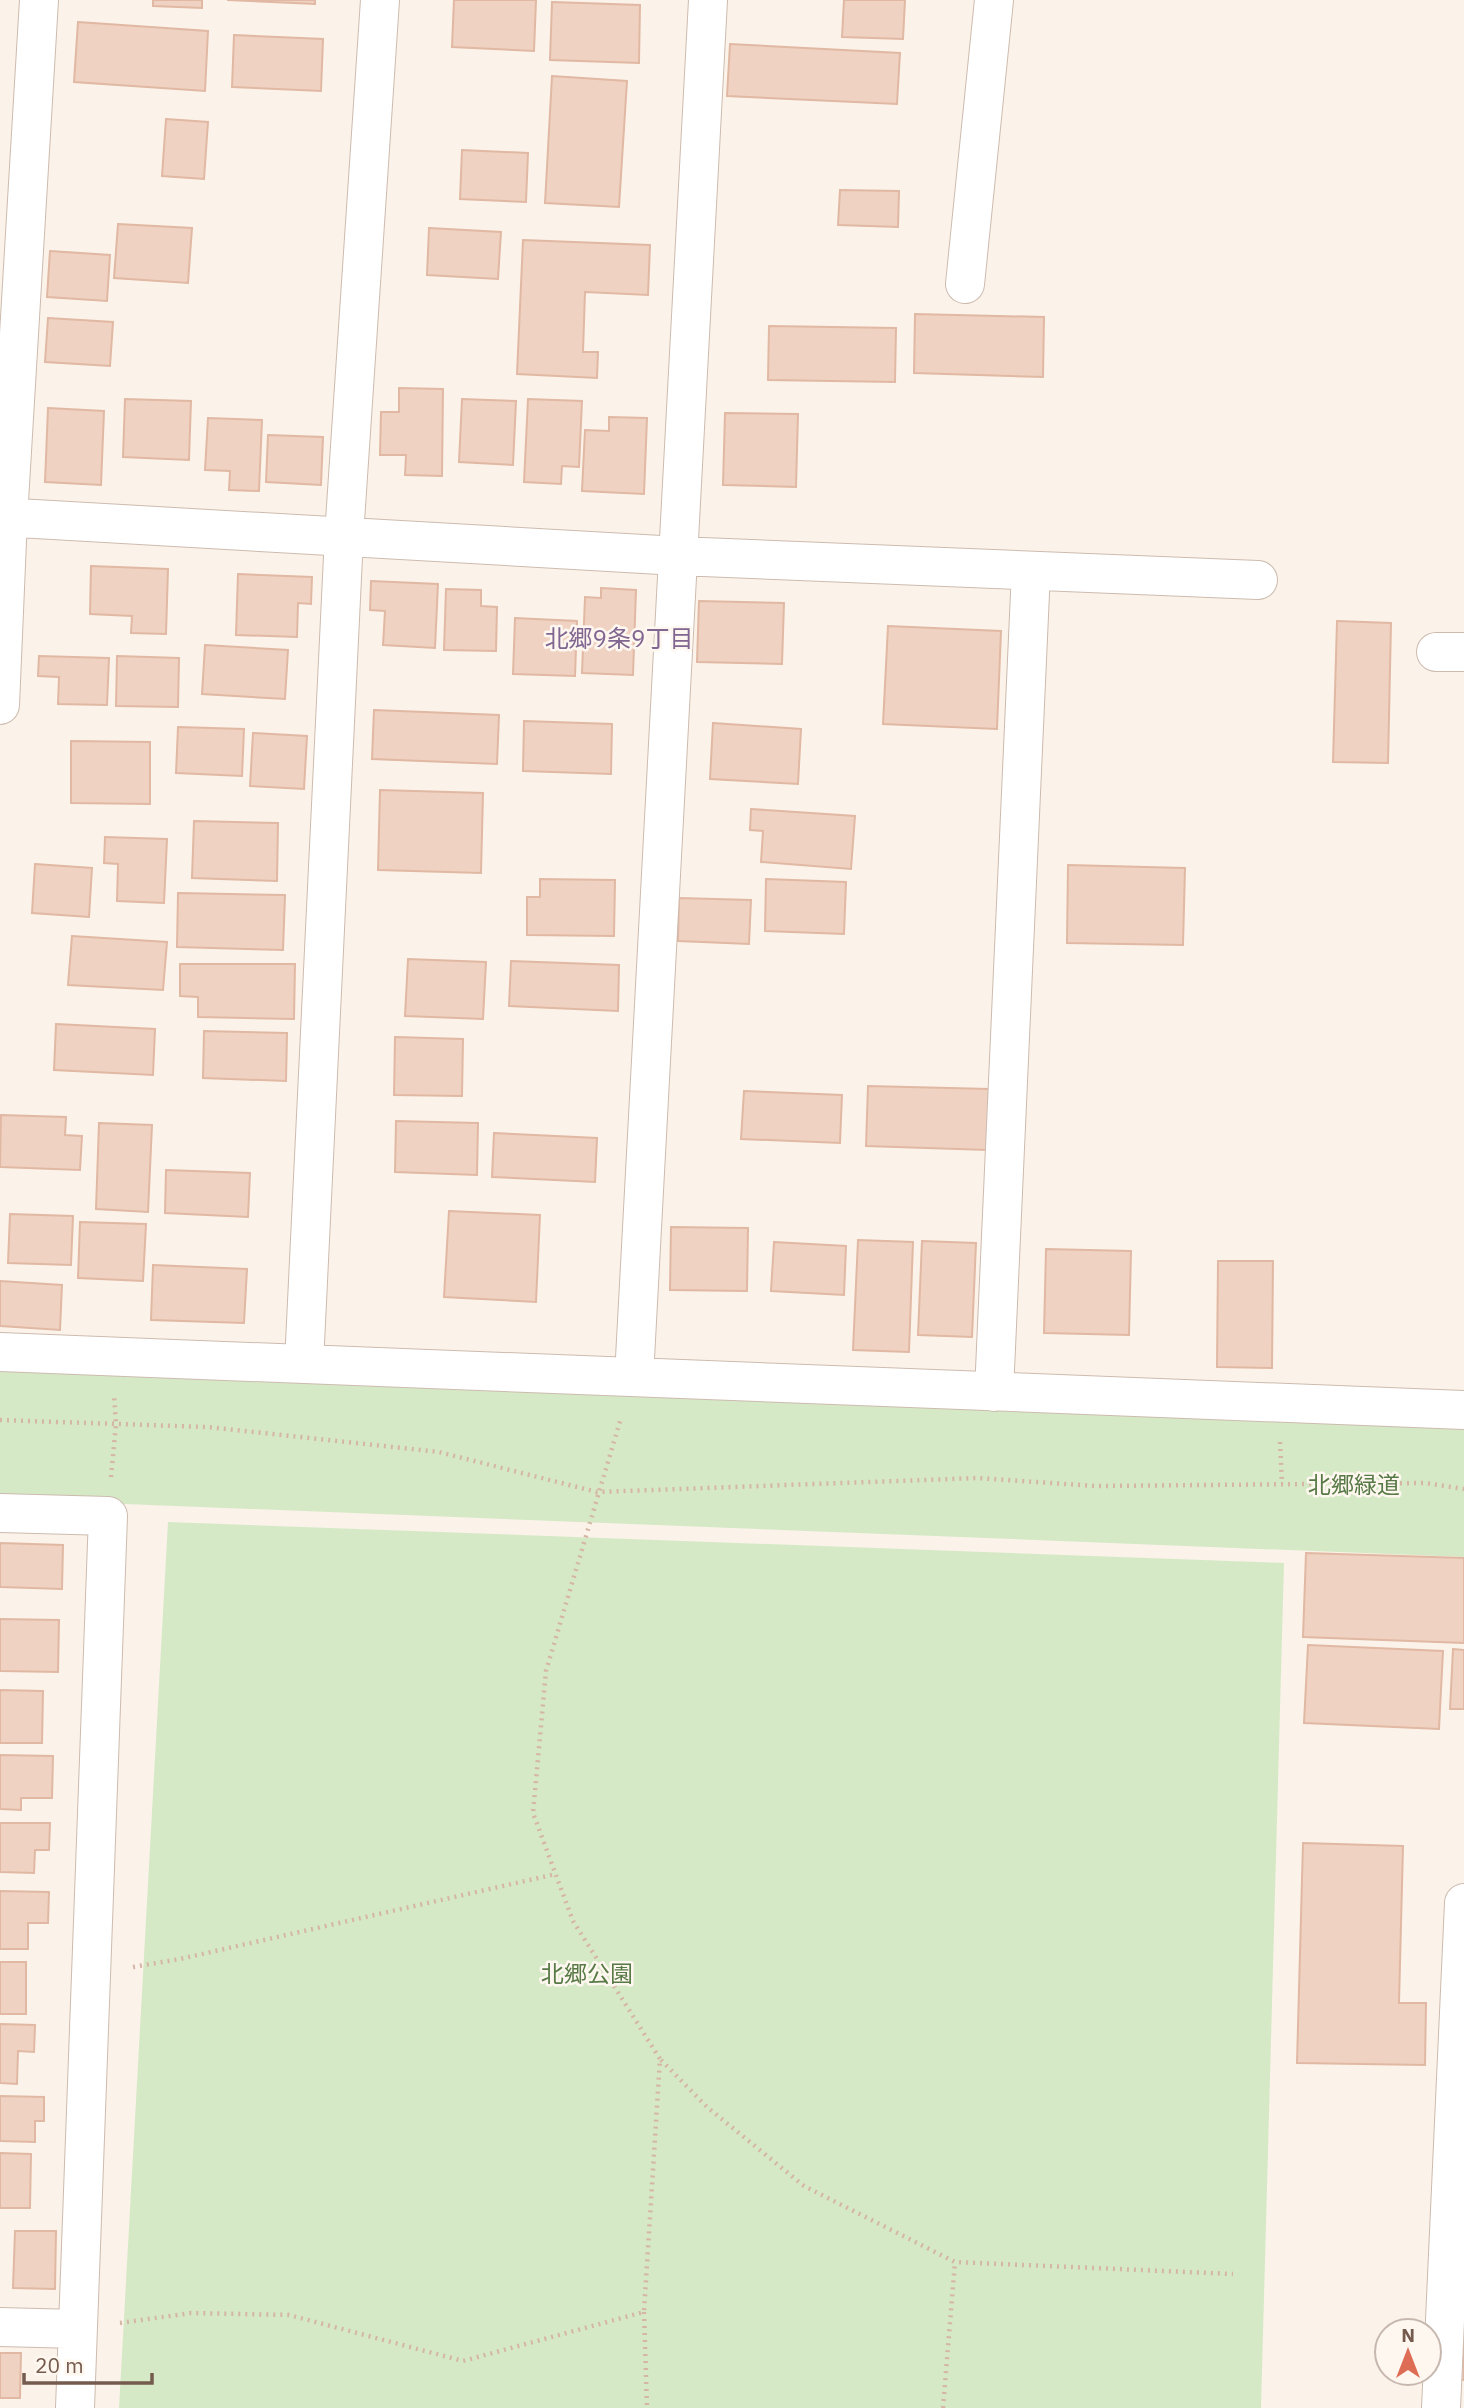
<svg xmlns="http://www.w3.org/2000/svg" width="1464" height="2408" font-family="'IBM Plex Sans','Noto Sans JP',sans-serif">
  <rect width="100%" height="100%" fill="#fbf3e9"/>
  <path fill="#d6e9c7" d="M 0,1362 L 1464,1419 L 1464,1557 L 0,1499 Z
    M 168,1522 L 1284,1563 L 1261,2408 L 119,2408 Z"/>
  <path fill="#efd2c2" stroke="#e1b8a3" stroke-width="2" d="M 153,0 L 202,0 L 202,8 L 153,6 Z
    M 227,0 L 315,0 L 315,4 Z
    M 454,0 L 536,0 L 534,51 L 452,47 Z
    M 844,0 L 905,0 L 903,39 L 842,37 Z
    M 552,2 L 640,5 L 639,63 L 550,60 Z
    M 78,22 L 208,31 L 205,91 L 74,82 Z
    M 234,35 L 323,39 L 321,91 L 232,87 Z
    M 730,44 L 900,53 L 897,104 L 727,96 Z
    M 552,76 L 627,81 L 619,207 L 545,203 Z
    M 166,119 L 208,122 L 204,179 L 162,176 Z
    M 462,150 L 528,153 L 526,202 L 460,199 Z
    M 840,190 L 899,191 L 898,227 L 838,225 Z
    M 118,224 L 192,228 L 188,283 L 114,278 Z
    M 429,228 L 501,232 L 498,279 L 427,275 Z
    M 523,240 L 650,245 L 648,295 L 585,292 L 583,352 L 598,352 L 597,378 L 517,374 Z
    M 50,251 L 110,255 L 107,301 L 47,297 Z
    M 915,314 L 1044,317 L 1043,377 L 914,373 Z
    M 48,318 L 113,322 L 110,366 L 45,362 Z
    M 769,326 L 896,328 L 895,382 L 768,380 Z
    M 399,388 L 443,389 L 442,476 L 405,475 L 406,455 L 380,455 L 381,412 L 399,412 Z
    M 125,399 L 191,401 L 189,460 L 123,457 Z
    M 462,399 L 516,401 L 513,465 L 459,462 Z
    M 528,399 L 582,401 L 579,467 L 562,466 L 561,484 L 524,482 Z
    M 48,408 L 104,411 L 101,485 L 45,482 Z
    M 725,413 L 798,414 L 796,487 L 723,485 Z
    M 609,417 L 647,418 L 644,494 L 582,491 L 585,430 L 609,431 Z
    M 208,418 L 262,420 L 259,491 L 229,490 L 230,471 L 205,470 Z
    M 268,435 L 323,437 L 321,485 L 266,482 Z
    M 91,566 L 168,569 L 166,634 L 131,633 L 132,616 L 90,614 Z
    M 238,574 L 312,577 L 311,604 L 298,603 L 297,637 L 236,635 Z
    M 371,581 L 438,584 L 435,648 L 383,645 L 385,611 L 370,610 Z
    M 601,588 L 636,590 L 633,675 L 582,673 L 585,597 L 601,598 Z
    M 446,589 L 481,590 L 481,606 L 497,607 L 496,651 L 444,650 Z
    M 699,601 L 784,603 L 782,664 L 697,662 Z
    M 515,618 L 577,621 L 575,676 L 513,674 Z
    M 1337,621 L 1391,623 L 1388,763 L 1333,762 Z
    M 888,626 L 1001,631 L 997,729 L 883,724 Z
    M 205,645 L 288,650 L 285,699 L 202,694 Z
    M 39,656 L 109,658 L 107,705 L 58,704 L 59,677 L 38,676 Z
    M 117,656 L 179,658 L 178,707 L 116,706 Z
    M 374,710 L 499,715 L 497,764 L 372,759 Z
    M 524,721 L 612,724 L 611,774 L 523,771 Z
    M 713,723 L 801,729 L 798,784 L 710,779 Z
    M 178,727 L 244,729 L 242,776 L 176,773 Z
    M 253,733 L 307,736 L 304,789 L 250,786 Z
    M 71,741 L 150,742 L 150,804 L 71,803 Z
    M 380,790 L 483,793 L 481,873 L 378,870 Z
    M 751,809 L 855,816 L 851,869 L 761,862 L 763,831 L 750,830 Z
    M 194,821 L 278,823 L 277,881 L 192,878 Z
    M 105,837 L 167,839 L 164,903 L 117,901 L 118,864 L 104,863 Z
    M 35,864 L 92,868 L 89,917 L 32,913 Z
    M 1068,865 L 1185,868 L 1183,945 L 1067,943 Z
    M 540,879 L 615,880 L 614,936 L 527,935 L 527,897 L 540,897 Z
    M 766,879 L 846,882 L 844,934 L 765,931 Z
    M 178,893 L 285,895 L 283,950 L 177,947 Z
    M 679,898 L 751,900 L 749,944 L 678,941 Z
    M 72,936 L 167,942 L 163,990 L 68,985 Z
    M 408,959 L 486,962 L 483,1019 L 405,1016 Z
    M 511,961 L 619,965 L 618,1011 L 509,1006 Z
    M 180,964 L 295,964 L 294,1019 L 198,1017 L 198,997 L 180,996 Z
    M 56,1024 L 155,1029 L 153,1075 L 54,1070 Z
    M 204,1031 L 287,1033 L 286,1081 L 203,1078 Z
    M 395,1037 L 463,1039 L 462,1096 L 394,1095 Z
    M 868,1086 L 989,1089 L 987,1150 L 866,1146 Z
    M 744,1091 L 842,1095 L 840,1143 L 741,1139 Z
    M 1,1115 L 66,1117 L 65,1135 L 82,1136 L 80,1170 L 0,1167 Z
    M 396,1121 L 478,1123 L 477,1175 L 395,1172 Z
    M 99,1123 L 152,1125 L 148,1212 L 96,1209 Z
    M 494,1133 L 597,1138 L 595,1182 L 492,1177 Z
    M 166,1170 L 250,1173 L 248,1217 L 165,1213 Z
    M 449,1211 L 540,1215 L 536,1302 L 444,1297 Z
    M 10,1214 L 73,1216 L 71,1265 L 8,1263 Z
    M 80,1222 L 146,1224 L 143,1281 L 78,1278 Z
    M 671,1227 L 748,1228 L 747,1291 L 670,1290 Z
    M 858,1240 L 913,1242 L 909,1352 L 853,1350 Z
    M 922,1241 L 976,1243 L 972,1337 L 918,1335 Z
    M 774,1242 L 846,1246 L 844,1295 L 771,1291 Z
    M 1046,1249 L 1131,1251 L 1129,1335 L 1044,1333 Z
    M 1218,1261 L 1273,1261 L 1272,1368 L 1217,1367 Z
    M 153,1265 L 247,1269 L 244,1323 L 151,1320 Z
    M 0,1281 L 62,1285 L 60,1330 L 0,1326 Z
    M 0,1543 L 63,1545 L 62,1589 L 0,1587 Z
    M 1306,1553 L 1464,1558 L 1464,1643 L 1303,1637 Z
    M 0,1619 L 59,1620 L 58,1672 L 0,1671 Z
    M 1308,1645 L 1443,1651 L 1439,1729 L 1304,1723 Z
    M 1453,1649 L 1464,1650 L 1464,1709 L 1450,1709 Z
    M 0,1690 L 43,1691 L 42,1743 L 0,1743 Z
    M 0,1755 L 53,1756 L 52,1798 L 21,1798 L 21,1810 L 0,1809 Z
    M 0,1823 L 50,1823 L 49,1850 L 35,1850 L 34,1873 L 0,1872 Z
    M 1303,1843 L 1403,1846 L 1399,2003 L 1426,2003 L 1425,2065 L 1297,2063 Z
    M 0,1891 L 49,1892 L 48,1923 L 28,1923 L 28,1949 L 0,1949 Z
    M 0,1962 L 26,1962 L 26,2014 L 0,2014 Z
    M 0,2024 L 35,2025 L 34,2052 L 18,2051 L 17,2084 L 0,2083 Z
    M 0,2096 L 44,2097 L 44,2121 L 35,2121 L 35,2142 L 0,2141 Z
    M 0,2153 L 31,2154 L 30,2208 L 0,2208 Z
    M 15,2231 L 56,2231 L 55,2289 L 13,2288 Z
    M 1462,2330 L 1464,2330 L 1464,2380 L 1460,2380 Z
    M 0,2353 L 21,2353 L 20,2398 L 0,2398 Z"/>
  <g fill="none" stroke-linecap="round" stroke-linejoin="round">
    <defs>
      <path id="minor" d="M 965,284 L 994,0
        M 0,517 L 678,556 L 1258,580
        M 1436,652 L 1464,652
        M 0,705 L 8,518 L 39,0
        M 0,1352 L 1464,1410
        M 304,1364 L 344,536 L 380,0
        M 634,1377 L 708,0
        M 994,1392 L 1031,571
        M 0,1513 L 108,1516 L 75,2408
        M 0,2327 L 77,2329
        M 1441,2408 L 1464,1903"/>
    </defs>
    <use href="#minor" stroke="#cdbbaf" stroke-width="40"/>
    <path stroke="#d5b5a5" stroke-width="4.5" stroke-dasharray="2 5" stroke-linecap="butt" d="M 0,1420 L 207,1427 L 439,1452 L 597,1492 L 978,1478 L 1095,1486 L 1425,1483 L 1464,1489
      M 1280,1442 L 1282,1484
      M 111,1477 L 116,1424 L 114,1395
      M 133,1967 L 180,1959 L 556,1874
      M 661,2060 L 707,2107 L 804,2186 L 955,2262 L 1233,2274
      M 644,2312 L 647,2408
      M 120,2323 L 191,2313 L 289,2315 L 463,2361 L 644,2312 L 660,2059 L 573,1921 L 533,1813 L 546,1671 L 621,1418
      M 943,2408 L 955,2262"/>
    <use href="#minor" stroke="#fff" stroke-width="38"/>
  </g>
  <g text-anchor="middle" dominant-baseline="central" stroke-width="5" stroke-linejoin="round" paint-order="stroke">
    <g font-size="23" fill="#577946" stroke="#fef7ef">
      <text x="1354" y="1484">北郷緑道</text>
      <text x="587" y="1973">北郷公園</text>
    </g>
    <g font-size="24" fill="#806690" stroke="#fef7ef">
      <text x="619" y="638">北郷9条9丁目</text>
    </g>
  </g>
  <g transform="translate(1408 2352)"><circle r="33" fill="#fef7ef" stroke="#c7b8af" stroke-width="2"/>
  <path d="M0-5L12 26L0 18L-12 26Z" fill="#de6d55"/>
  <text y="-10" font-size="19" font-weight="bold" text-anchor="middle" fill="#755a4e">N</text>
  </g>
  <path d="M24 2373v10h128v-10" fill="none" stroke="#755a4e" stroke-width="3.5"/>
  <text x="35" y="2373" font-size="21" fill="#755a4e" stroke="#fef7ef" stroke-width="5" paint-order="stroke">20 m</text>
</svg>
